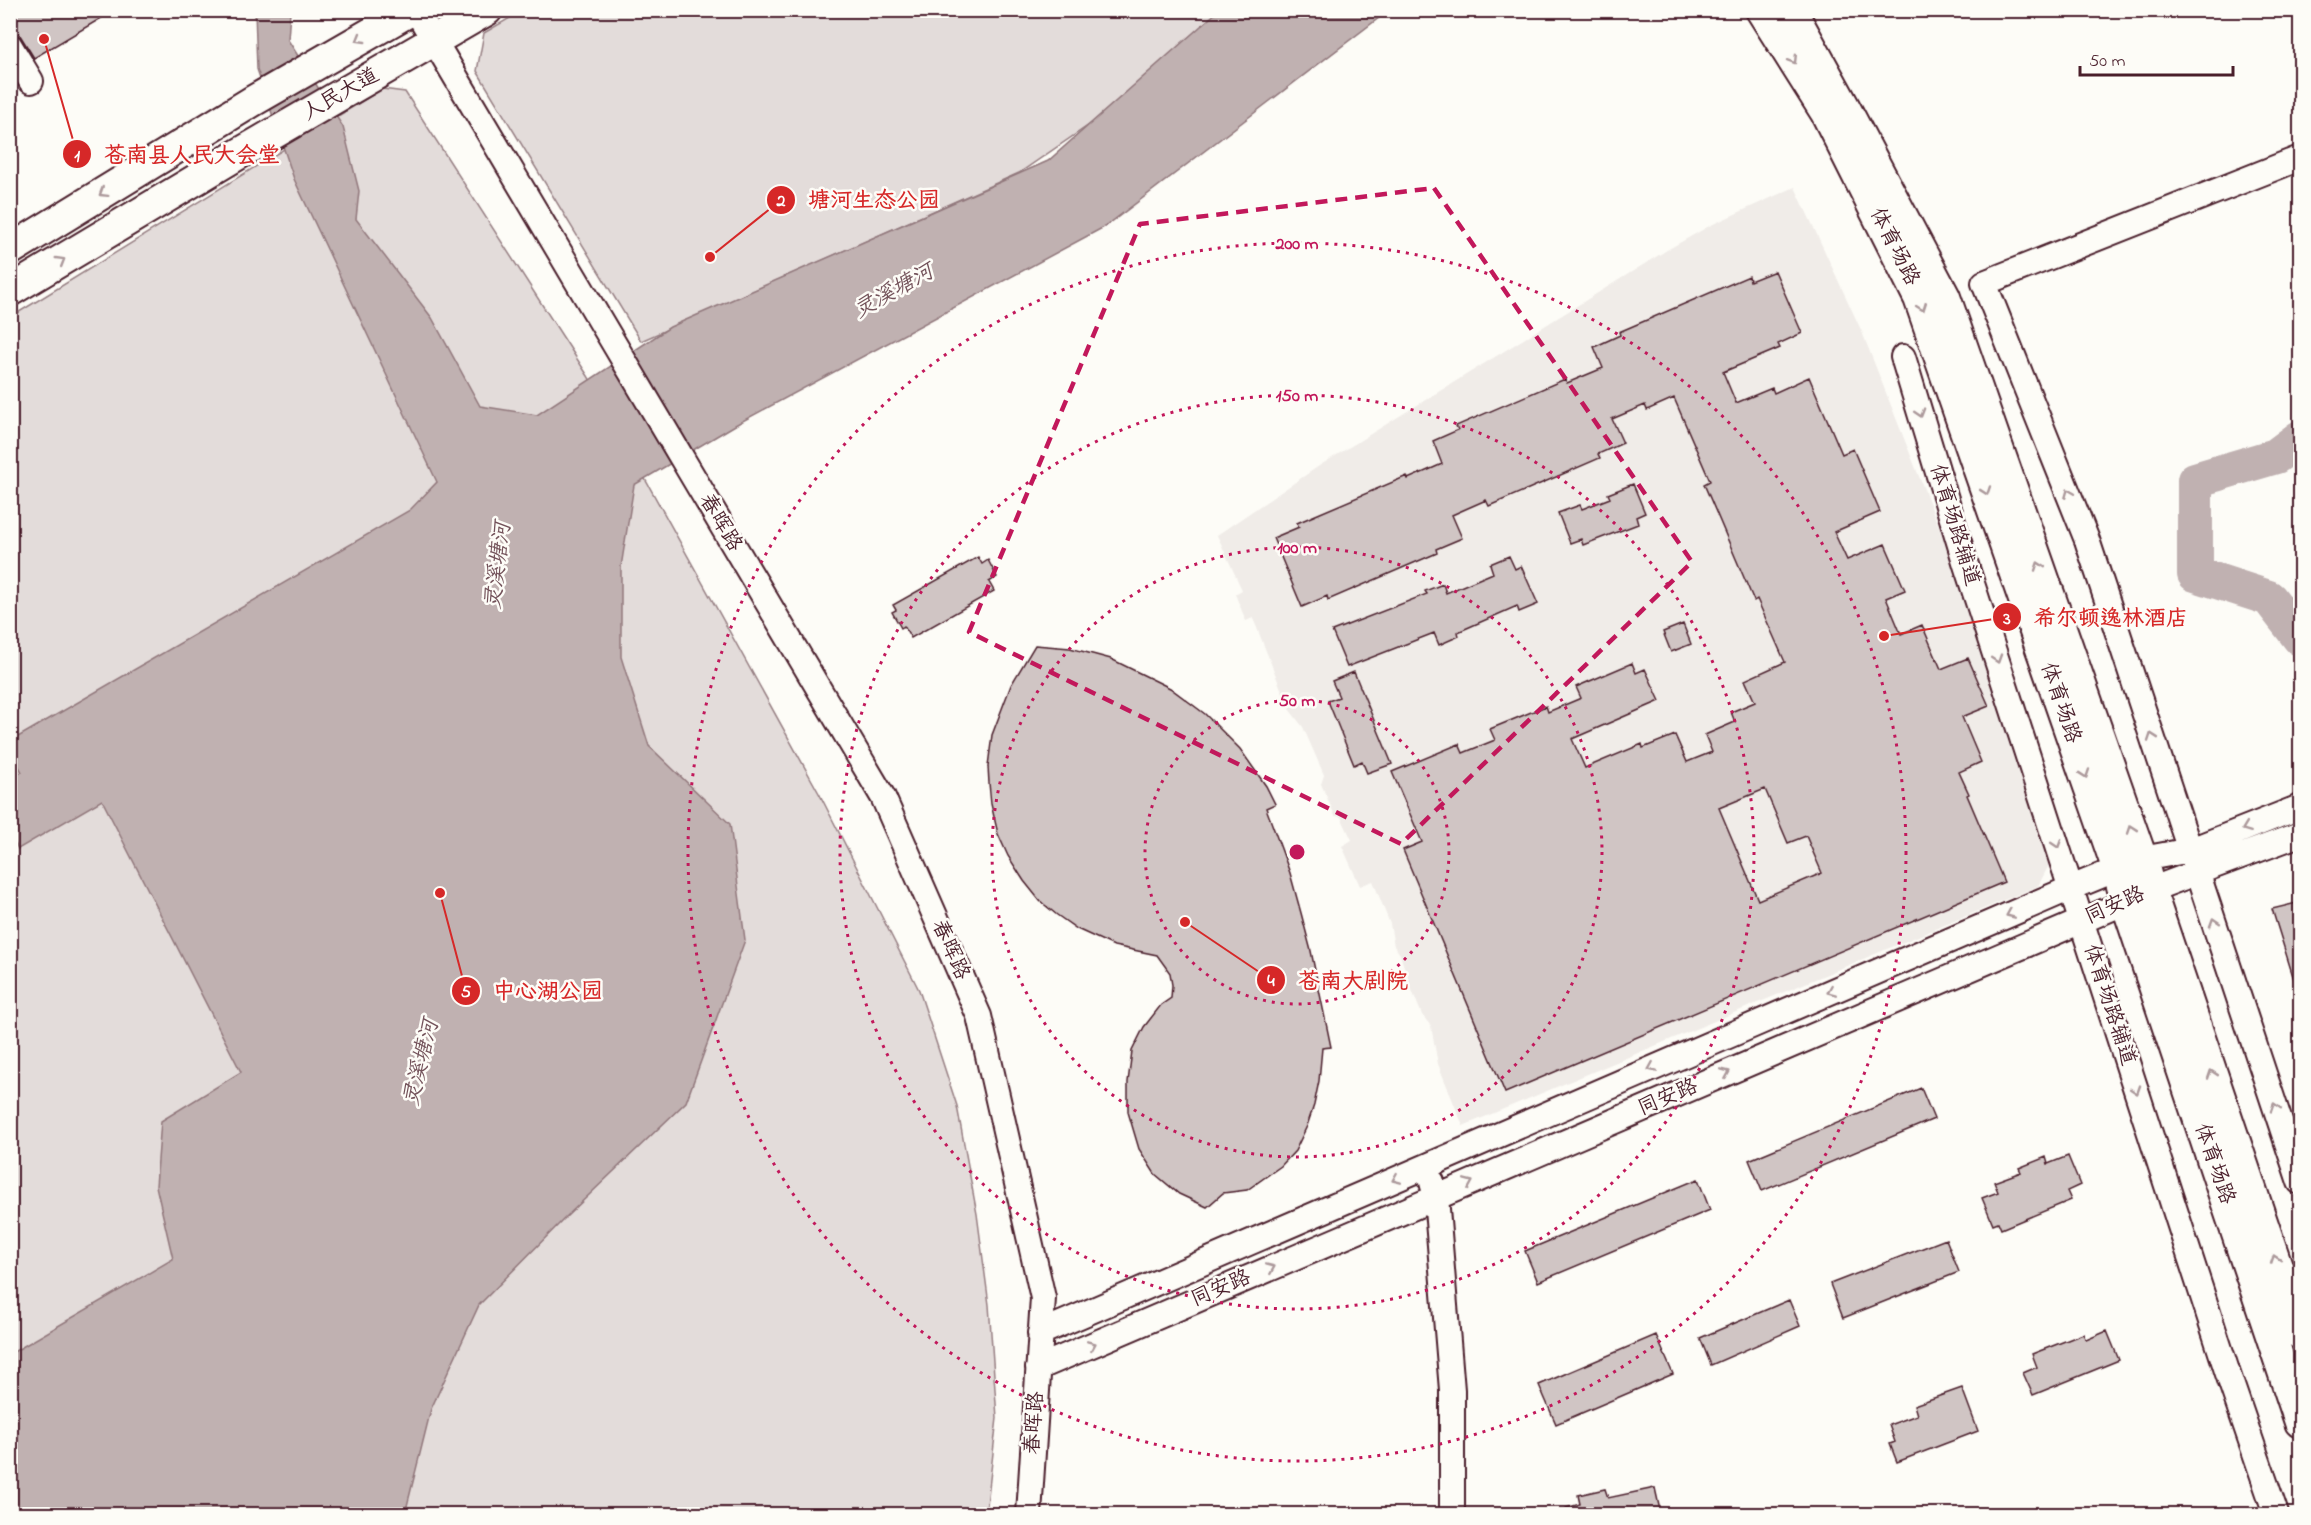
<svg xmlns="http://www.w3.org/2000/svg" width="2311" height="1525" font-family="'Indie Flower','LXGW WenKai TC',sans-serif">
  <rect width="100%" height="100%" fill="#fdfcf7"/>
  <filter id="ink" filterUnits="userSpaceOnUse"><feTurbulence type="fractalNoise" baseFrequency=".0167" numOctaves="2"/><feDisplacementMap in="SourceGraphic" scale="12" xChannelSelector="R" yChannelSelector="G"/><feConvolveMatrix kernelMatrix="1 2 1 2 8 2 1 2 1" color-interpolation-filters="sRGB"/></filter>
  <g filter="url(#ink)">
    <path fill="#f0ece8" d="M 1795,187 L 1862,332 L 1950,555 L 2019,775 L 2050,855 L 2048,867 L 2038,886 L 1463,1126 L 1438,1064 L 1431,1026 L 1422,1015 L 1409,983 L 1400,954 L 1394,946 L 1390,924 L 1373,881 L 1360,886 L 1342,846 L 1352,840 L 1341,817 L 1335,816 L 1321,784 L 1324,775 L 1303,727 L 1289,709 L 1253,618 L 1246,621 L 1235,594 L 1242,590 L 1217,535 L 1319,466 L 1667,250 L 1711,225 Z"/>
    <path fill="#e3dcda" stroke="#967e82" stroke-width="1.5" d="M 522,11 L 1255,11 L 1019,173 L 641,341 L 477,71 L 484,33 Z
      M 382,89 L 405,92 L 588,376 L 820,795 L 919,990 L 957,1106 L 977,1214 L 989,1305 L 997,1418 L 986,1514 L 11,1514 L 11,317 Z"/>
    <path fill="#c0b1b1" stroke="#91777b" stroke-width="1.5" d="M 255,11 L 290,11 L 288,40 L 343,127 L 359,191 L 356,219 L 432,318 L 480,406 L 537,415 L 670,327 L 1048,161 L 1218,11 L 1388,11 L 1106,226 L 737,424 L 634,485 L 621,567 L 621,657 L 649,746 L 730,824 L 745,940 L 686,1102 L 565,1218 L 479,1305 L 431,1409 L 405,1514 L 11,1514 L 10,1354 L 173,1259 L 156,1186 L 161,1121 L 241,1072 L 102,800 L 18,849 L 11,836 L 10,778 L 22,772 L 11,753 L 11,741 L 410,510 L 437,482 L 294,179 L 257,69 Z"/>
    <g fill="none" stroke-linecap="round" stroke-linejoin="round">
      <path stroke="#c0b1b1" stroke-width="36" d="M 2300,438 L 2276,456 L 2195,480 L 2195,574 L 2269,598 L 2300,638"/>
    </g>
    <path fill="#d0c5c4" stroke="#4a1f2b" stroke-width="1.5" fill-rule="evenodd" d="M 10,10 L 115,10 L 34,58 L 10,19 Z
      M 1775,271 L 1802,333 L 1778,344 L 1780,348 L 1723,372 L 1736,403 L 1772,388 L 1774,393 L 1809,377 L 1842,454 L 1853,449 L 1880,512 L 1834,532 L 1847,560 L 1885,544 L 1905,590 L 1886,598 L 1901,634 L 1922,625 L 1941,669 L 1968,658 L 1989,706 L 1962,717 L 1981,762 L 1959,772 L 1969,794 L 1967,795 L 2004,882 L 1505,1093 L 1403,850 L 1422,842 L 1392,772 L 1459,744 L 1463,753 L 1495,740 L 1490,729 L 1546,706 L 1548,712 L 1581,698 L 1576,687 L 1632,663 L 1636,673 L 1645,669 L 1660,701 L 1572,739 L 1585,768 L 1642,744 L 1643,748 L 1675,735 L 1687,762 L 1712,752 L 1705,735 L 1735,722 L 1731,712 L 1755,702 L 1745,680 L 1785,662 L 1757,599 L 1754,601 L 1704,484 L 1710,481 L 1674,398 L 1647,410 L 1645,405 L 1612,419 L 1623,443 L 1598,454 L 1600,458 L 1489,506 L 1486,500 L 1452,515 L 1462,538 L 1436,549 L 1437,553 L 1328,600 L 1327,596 L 1302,607 L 1273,538 L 1299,527 L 1297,523 L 1407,476 L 1408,479 L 1442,464 L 1433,441 L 1458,430 L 1456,426 L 1565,379 L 1567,383 L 1603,368 L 1594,347 L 1620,335 L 1619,332 L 1749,276 L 1750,281 ZM 1765,789 L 1788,843 L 1806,836 L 1822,873 L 1758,900 L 1719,808 Z
      M 1633,484 L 1645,513 L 1636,517 L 1638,524 L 1583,545 L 1581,539 L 1570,543 L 1558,513 L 1580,505 L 1582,509 L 1610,498 L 1608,494 Z
      M 1509,556 L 1515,569 L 1521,566 L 1538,604 L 1519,612 L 1517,606 L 1458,632 L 1459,636 L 1439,645 L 1434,633 L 1347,667 L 1332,631 L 1427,594 L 1425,591 L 1443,584 L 1446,593 L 1493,573 L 1490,564 Z
      M 978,557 L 982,564 L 988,560 L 997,577 L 989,582 L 994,591 L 911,638 L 904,626 L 901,628 L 892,612 L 896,610 L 893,605 Z
      M 1683,624 L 1691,644 L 1671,652 L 1663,632 Z
      M 1035,645 L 1070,648 L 1111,659 L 1170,688 L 1205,714 L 1240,749 L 1266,786 L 1275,804 L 1266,808 L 1290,873 L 1301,913 L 1311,951 L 1331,1047 L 1322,1048 L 1319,1081 L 1314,1105 L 1307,1126 L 1295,1151 L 1281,1166 L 1247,1190 L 1223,1193 L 1207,1207 L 1179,1194 L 1155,1174 L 1139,1149 L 1128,1112 L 1128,1082 L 1132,1051 L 1144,1027 L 1161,1005 L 1171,998 L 1172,985 L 1170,973 L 1157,955 L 1114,946 L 1077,929 L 1057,915 L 1040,901 L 1024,881 L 1008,856 L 998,834 L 991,804 L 989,783 L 988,766 L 992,735 L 1011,685 Z
      M 1354,672 L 1392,764 L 1367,773 L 1362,761 L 1354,765 L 1328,701 L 1339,697 L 1332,681 Z
      M 2301,902 L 2301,988 L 2297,989 L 2272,909 Z
      M 1921,1088 L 1934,1119 L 1762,1191 L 1749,1160 Z
      M 2068,1156 L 2080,1185 L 2067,1191 L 2071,1200 L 2001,1229 L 1998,1222 L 1993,1224 L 1982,1198 L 1998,1192 L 1994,1182 L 2021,1172 L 2019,1168 L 2046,1157 L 2048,1164 Z
      M 1698,1179 L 1710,1210 L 1538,1282 L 1525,1251 Z
      M 1946,1239 L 1959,1272 L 1843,1318 L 1830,1284 Z
      M 1789,1300 L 1800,1326 L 1711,1365 L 1700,1338 Z
      M 2107,1331 L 2119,1360 L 2033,1395 L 2023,1373 L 2037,1367 L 2032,1354 L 2083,1334 L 2086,1340 Z
      M 1656,1335 L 1673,1374 L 1556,1424 L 1539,1385 Z
      M 1962,1388 L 1978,1431 L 1897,1462 L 1890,1444 L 1895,1442 L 1889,1425 L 1917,1415 L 1914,1405 Z
      M 1655,1488 L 1661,1515 L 1566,1515 L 1566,1508 L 1580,1504 L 1578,1495 L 1605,1489 L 1608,1498 Z"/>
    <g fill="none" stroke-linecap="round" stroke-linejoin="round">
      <defs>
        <path id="minor" d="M 416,10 L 883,797 L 979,1016 L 1043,1298 L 1029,1514
          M 10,46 L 31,81
          M 2300,158 L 1984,283 L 2087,540 L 2300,1182
          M 1903,357 L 1966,565 L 2228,1374 L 2276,1514
          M 1432,1182 L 1436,1197 L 1452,1390 L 1452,1514
          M 1040,1333 L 2071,888 L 2142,859 L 2191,850 L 2300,807
          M 1038,1368 L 2126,902 L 2150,890 L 2300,834"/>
        <path id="major" d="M 1761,10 L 1826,113 L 1919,298 L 2118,870 L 2126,902 L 2300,1422
          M 1791,10 L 1844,106 L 1945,297 L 2142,859 L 2150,890 L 2300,1334
          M 10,250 L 253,101 L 411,10
          M 10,291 L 242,152 L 487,10"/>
      </defs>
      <use href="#minor" stroke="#4a1f2b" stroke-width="28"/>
      <use href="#major" stroke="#4a1f2b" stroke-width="34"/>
      <use href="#minor" stroke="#fdfcf7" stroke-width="24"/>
      <use href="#major" stroke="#fdfcf7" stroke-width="30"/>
    </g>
    <defs><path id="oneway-chevron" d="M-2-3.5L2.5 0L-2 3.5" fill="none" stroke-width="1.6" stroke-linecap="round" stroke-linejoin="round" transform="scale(1.5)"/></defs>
    <g stroke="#ac999b">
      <use href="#oneway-chevron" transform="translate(360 39) rotate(150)"/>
      <use href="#oneway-chevron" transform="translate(1793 60) rotate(58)"/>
      <use href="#oneway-chevron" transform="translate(103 193) rotate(148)"/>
      <use href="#oneway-chevron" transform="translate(61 261) rotate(-31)"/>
      <use href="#oneway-chevron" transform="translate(1922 307) rotate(70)"/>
      <use href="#oneway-chevron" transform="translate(1920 413) rotate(73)"/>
      <use href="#oneway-chevron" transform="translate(1986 491) rotate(71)"/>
      <use href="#oneway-chevron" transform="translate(2069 493) rotate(-112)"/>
      <use href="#oneway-chevron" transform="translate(2039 566) rotate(-109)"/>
      <use href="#oneway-chevron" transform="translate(1997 659) rotate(72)"/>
      <use href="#oneway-chevron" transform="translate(2152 737) rotate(-109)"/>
      <use href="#oneway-chevron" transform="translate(2085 774) rotate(71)"/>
      <use href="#oneway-chevron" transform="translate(2246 828) rotate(159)"/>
      <use href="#oneway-chevron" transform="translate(2132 829) rotate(-109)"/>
      <use href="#oneway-chevron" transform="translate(2057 844) rotate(72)"/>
      <use href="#oneway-chevron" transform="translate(2010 914) rotate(157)"/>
      <use href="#oneway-chevron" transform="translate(2214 922) rotate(-108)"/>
      <use href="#oneway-chevron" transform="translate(1831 991) rotate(157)"/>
      <use href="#oneway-chevron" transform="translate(1652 1068) rotate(157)"/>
      <use href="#oneway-chevron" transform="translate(1726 1073) rotate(-23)"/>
      <use href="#oneway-chevron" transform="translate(2212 1074) rotate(-109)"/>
      <use href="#oneway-chevron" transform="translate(2136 1090) rotate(72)"/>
      <use href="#oneway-chevron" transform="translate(2275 1107) rotate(-108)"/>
      <use href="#oneway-chevron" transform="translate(1396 1179) rotate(157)"/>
      <use href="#oneway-chevron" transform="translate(1469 1183) rotate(-23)"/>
      <use href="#oneway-chevron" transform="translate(2275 1259) rotate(-109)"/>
      <use href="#oneway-chevron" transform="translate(1271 1268) rotate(-23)"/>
      <use href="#oneway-chevron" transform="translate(1092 1345) rotate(-23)"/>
    </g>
  </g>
  <path fill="none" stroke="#c2185b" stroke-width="4.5" stroke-dasharray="12 8" stroke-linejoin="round" d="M 1434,188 L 1692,562 L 1401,844 L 969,632 L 1140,224 Z"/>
  <g fill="none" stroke="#c2185b" stroke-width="3" stroke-dasharray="3 6">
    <circle cx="1297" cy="852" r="152"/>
    <circle cx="1297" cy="852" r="305"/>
    <circle cx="1297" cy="852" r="457"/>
    <circle cx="1297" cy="852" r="609"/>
  </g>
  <g text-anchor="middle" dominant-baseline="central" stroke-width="5" stroke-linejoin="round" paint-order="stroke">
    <g font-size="21" fill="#4a1f2b" stroke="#fdfcf7">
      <text transform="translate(341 95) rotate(-30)">人民大道</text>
      <text transform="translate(1894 247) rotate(63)">体育场路</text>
      <text transform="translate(720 523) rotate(59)">春晖路</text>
      <text transform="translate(1954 525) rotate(73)">体育场路辅道</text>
      <text transform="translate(2060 703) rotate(71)">体育场路</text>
      <text transform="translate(2115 906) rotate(-24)">同安路</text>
      <text transform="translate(950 950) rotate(66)">春晖路</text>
      <text transform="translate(2109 1005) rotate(72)">体育场路辅道</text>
      <text transform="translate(1668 1098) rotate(-23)">同安路</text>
      <text transform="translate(2214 1164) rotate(71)">体育场路</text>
      <text transform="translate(1221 1289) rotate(-23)">同安路</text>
      <text transform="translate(1035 1423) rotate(-86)">春晖路</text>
    </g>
    <g font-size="22" font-style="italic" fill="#73525a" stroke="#fdfcf7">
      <text transform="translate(894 292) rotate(-29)">灵溪塘河</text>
      <text transform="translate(499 566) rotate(-83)">灵溪塘河</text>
      <text transform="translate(422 1063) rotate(-76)">灵溪塘河</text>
    </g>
  </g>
  <circle cx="1297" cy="852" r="9" fill="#c2185b" stroke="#fdfcf7" stroke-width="3"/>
  <g font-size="18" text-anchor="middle" font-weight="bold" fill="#c2185b" stroke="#fdfcf7" stroke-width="5" stroke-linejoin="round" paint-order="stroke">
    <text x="1297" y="249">200 m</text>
    <text x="1297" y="401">150 m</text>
    <text x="1297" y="553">100 m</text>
    <text x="1297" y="706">50 m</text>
  </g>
  <path fill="none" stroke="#d62828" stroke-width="2" d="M44 39L77 154M710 257L781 200M1884 636L2007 617M1185 922L1271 980M440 893L466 991"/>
  <g fill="#d62828" stroke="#fdfcf7" stroke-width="2">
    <circle cx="44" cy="39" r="6"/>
    <circle cx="710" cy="257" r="6"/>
    <circle cx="1884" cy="636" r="6"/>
    <circle cx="1185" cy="922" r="6"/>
    <circle cx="440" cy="893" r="6"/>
    <circle cx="77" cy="154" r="15"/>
    <circle cx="781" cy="200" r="15"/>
    <circle cx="2007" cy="617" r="15"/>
    <circle cx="1271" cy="980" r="15"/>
    <circle cx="466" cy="991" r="15"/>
  </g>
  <g font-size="18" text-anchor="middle" font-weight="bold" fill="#fff">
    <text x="77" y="161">1</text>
    <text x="781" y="206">2</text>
    <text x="2007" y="624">3</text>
    <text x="1271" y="986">4</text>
    <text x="466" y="997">5</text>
  </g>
  <g font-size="22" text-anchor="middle" font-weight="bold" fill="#d62828" stroke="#fdfcf7" stroke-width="5" stroke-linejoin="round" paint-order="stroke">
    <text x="192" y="162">苍南县人民大会堂</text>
    <text x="874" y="207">塘河生态公园</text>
    <text x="2111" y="625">希尔顿逸林酒店</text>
    <text x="1353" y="988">苍南大剧院</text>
    <text x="548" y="998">中心湖公园</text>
  </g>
  <rect width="2311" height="1525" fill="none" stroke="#fdfcf7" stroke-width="36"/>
  <rect x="18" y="18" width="2275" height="1489" fill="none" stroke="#4a1f2b" stroke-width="2" filter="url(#ink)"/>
  <path d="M2080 66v9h153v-9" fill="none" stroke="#4a1f2b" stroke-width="3"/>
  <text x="2089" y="66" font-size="18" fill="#4a1f2b" stroke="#fdfcf7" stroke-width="4.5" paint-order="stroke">50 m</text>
</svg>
